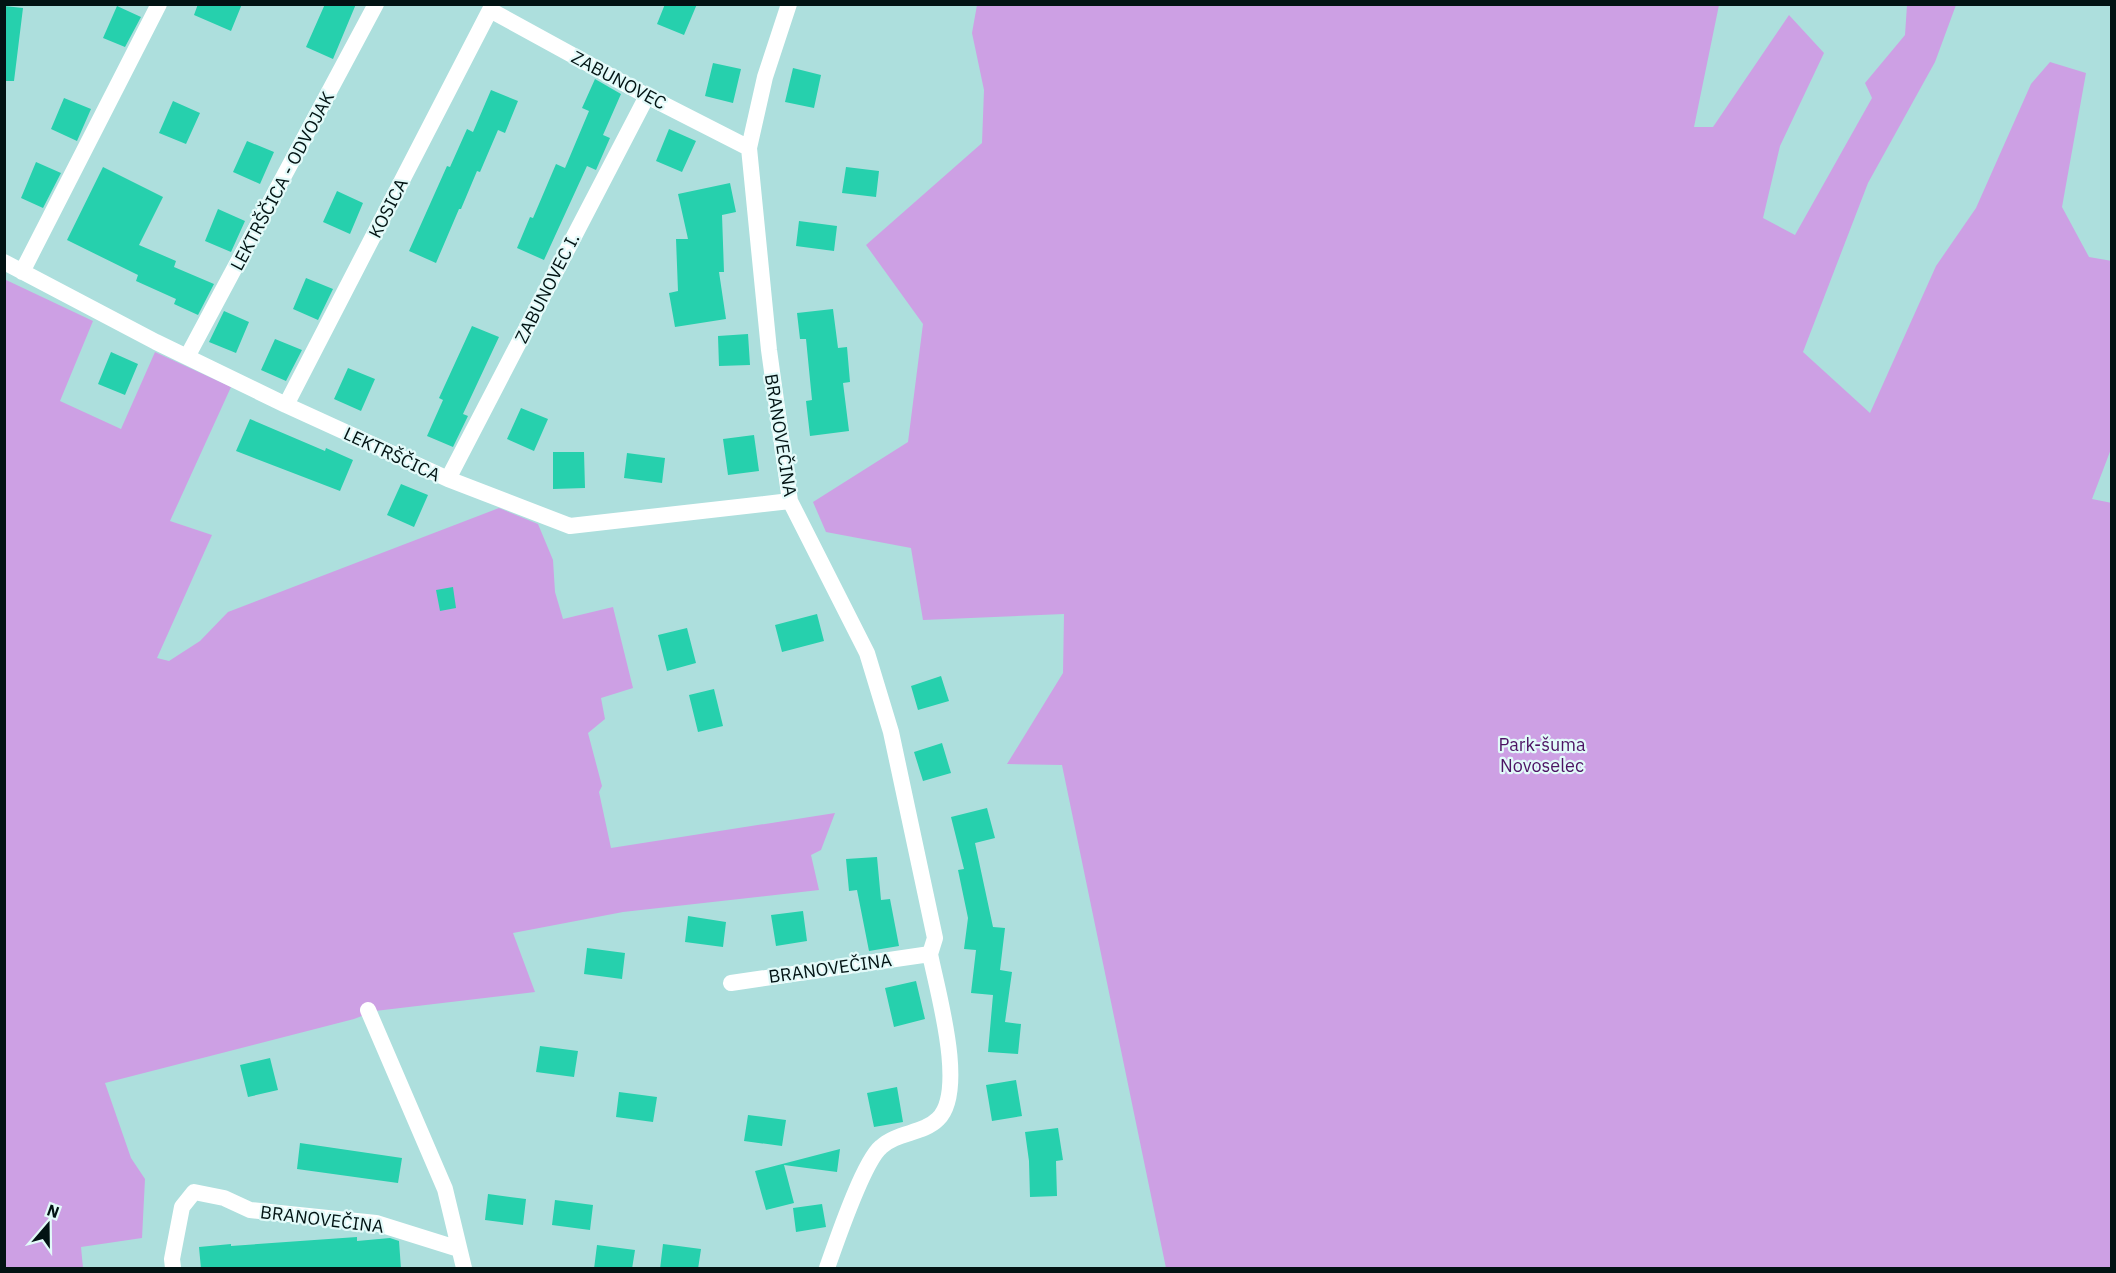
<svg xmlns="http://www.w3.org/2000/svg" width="2116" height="1273" font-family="'IBM Plex Sans',sans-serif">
  <rect width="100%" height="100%" fill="#addfdd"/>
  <path fill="#cda0e4" d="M 977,5 L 1719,5 L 1694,127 L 1713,127 L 1789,15 L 1824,53 L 1780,146 L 1763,218 L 1795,235 L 1872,98 L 1865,83 L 1905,35 L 1907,5 L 1956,5 L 1935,62 L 1868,183 L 1803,352 L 1870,413 L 1936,266 L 1976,208 L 2031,84 L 2050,62 L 2086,73 L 2062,207 L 2089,257 L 2112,261 L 2111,449 L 2092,499 L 2112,503 L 2111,1268 L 1166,1268 L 1062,765 L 1007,764 L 1063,673 L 1064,614 L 923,620 L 911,548 L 826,532 L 813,502 L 908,442 L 923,324 L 866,245 L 982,143 L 984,90 L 972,33 Z
    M 4,279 L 93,321 L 60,401 L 121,429 L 155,352 L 231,387 L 170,521 L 212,535 L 157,658 L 169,661 L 200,641 L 228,612 L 499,508 L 538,524 L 553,560 L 555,592 L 563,619 L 613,607 L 633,688 L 601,698 L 605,719 L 588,733 L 602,786 L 599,792 L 611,848 L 835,813 L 821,850 L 811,855 L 819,890 L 623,912 L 513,933 L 535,992 L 375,1011 L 354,1019 L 105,1083 L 131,1158 L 145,1179 L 142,1238 L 81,1247 L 83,1268 L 5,1268 Z"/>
  <path fill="#26d0ad" d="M 198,4 L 242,4 L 231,31 L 194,15 Z
    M 325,4 L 356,4 L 333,59 L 306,47 Z
    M 665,4 L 697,4 L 684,35 L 657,24 Z
    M 4,6 L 23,8 L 14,81 L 4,81 Z
    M 117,6 L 141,17 L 125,47 L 103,38 Z
    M 713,63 L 741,69 L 733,103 L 705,96 Z
    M 793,68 L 821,75 L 814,108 L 785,102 Z
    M 595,79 L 621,94 L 603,135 L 610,138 L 596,170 L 587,166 L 544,260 L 517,248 L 530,217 L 533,218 L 556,164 L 565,168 L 589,111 L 582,108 Z
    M 491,90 L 518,101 L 505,133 L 498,130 L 480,172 L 477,171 L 461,209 L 459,209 L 436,263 L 409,251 L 447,166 L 450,167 L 467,129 L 473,132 Z
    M 64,98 L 91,109 L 77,141 L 51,129 Z
    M 173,101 L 200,113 L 186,144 L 159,133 Z
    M 669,129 L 696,141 L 682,172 L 656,161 Z
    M 247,141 L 274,152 L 260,184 L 233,172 Z
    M 36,162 L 61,173 L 43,208 L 21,198 Z
    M 103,167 L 163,197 L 139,245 L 176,261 L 174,267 L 214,284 L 198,315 L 174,304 L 176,299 L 136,281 L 138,275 L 67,240 Z
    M 846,167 L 879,171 L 876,197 L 842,193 Z
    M 730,183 L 736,212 L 722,215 L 724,272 L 719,272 L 726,319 L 675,327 L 669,293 L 678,291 L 676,239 L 688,239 L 678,194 Z
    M 337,191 L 363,203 L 350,234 L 323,222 Z
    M 218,209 L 245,221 L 231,252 L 205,241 Z
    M 799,221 L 837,226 L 834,251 L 796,246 Z
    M 306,278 L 333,289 L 318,320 L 293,309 Z
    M 833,309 L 838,348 L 847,347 L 850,382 L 843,383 L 849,431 L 810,436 L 806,401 L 812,400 L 806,339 L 800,339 L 797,313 Z
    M 224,311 L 249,322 L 236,353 L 209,342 Z
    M 472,326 L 499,337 L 463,414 L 468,416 L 453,447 L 427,436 L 443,400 L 439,398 Z
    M 748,334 L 750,365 L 719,366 L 718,336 Z
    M 275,339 L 302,350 L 286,381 L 261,370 Z
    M 111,352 L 138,364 L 125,395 L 98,384 Z
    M 348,368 L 375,379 L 361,411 L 334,399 Z
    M 521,408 L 548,419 L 534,451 L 507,439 Z
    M 250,419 L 325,451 L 326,448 L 353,460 L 340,491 L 236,451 Z
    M 754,435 L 759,471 L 728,475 L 723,439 Z
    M 553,452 L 584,452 L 585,488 L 553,489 Z
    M 627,453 L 665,458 L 662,483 L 624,478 Z
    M 401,484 L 428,495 L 414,527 L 387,515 Z
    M 453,587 L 456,608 L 440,611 L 436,590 Z
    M 817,614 L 824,641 L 782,652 L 775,625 Z
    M 687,628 L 696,663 L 667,671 L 658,635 Z
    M 941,676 L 949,701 L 918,710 L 911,686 Z
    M 714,689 L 723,726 L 698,732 L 689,695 Z
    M 942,743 L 951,773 L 923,781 L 914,752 Z
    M 987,808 L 995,838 L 975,843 L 993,927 L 1005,928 L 1000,970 L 1012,972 L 1005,1022 L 1021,1024 L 1018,1054 L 988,1052 L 993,995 L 971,993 L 976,950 L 964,949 L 968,918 L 958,870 L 964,869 L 951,817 Z
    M 877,857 L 881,900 L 890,899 L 899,946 L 869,951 L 857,890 L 849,891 L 846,859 Z
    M 803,911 L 807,941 L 776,946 L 771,915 Z
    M 688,916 L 726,922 L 723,947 L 685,942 Z
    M 587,948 L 625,953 L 622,979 L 584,974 Z
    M 916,981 L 925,1019 L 894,1027 L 885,988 Z
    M 540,1046 L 578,1051 L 574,1077 L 536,1072 Z
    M 270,1058 L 278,1090 L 248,1097 L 240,1065 Z
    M 1016,1080 L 1022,1116 L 992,1121 L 986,1085 Z
    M 897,1087 L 903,1122 L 874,1127 L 867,1093 Z
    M 619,1092 L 657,1097 L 653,1122 L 616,1117 Z
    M 748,1115 L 786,1120 L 782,1146 L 744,1141 Z
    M 1058,1128 L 1063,1160 L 1056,1161 L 1057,1196 L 1030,1197 L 1029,1161 L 1025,1132 Z
    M 300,1143 L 402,1158 L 398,1183 L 297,1169 Z
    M 840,1149 L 837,1172 L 784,1165 L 794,1203 L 766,1210 L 755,1171 Z
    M 488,1194 L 526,1199 L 523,1225 L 485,1220 Z
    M 555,1200 L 593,1205 L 590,1230 L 552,1225 Z
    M 822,1204 L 826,1227 L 796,1232 L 793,1208 Z
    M 357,1237 L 357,1241 L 390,1238 L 399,1241 L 401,1269 L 201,1269 L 199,1247 L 231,1244 L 231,1246 Z
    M 663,1244 L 701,1249 L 698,1269 L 660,1269 Z
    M 597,1245 L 635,1250 L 632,1269 L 594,1269 Z"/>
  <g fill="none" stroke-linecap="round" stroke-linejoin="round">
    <path stroke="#fff" stroke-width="16" d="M 789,4 L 765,77 L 749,148 L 769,350 L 790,501 L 867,653 L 891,732 L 935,938 L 930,954 C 937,990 967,1091 938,1119 C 923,1134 897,1132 881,1147 C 863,1162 836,1243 827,1268
      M 4,262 L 156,342 L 286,405 L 448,479 L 570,526 L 790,501
      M 22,272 L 159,4
      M 187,357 L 376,4
      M 286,405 L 490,10 L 647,96 L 749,148
      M 448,479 L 647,96
      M 731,983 L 930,954
      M 368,1010 L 445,1189 L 464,1268
      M 173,1268 L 172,1259 L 182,1207 L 194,1192 L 224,1198 L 250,1210 L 376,1223 L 459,1249"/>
  </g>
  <g text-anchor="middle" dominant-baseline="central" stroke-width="4.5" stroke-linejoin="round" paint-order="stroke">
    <g font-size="18" fill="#021313" stroke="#e2faf9">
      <text transform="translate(619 80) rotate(28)">ZABUNOVEC</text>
      <text transform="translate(282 181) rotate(-62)">LEKTRŠČICA - ODVOJAK</text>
      <text transform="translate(388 208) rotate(-63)">KOSICA</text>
      <text transform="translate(547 288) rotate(-63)">ZABUNOVEC I.</text>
      <text transform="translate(781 435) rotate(81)">BRANOVEČINA</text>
      <text transform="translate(392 454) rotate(25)">LEKTRŠČICA</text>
      <text transform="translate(830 968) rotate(-8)">BRANOVEČINA</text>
      <text transform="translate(322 1219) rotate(7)">BRANOVEČINA</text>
    </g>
    <g font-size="18" fill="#4c1363" stroke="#e2faf9">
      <text x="1542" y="744">Park-šuma<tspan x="1542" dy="21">Novoselec</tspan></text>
    </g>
  </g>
  <rect width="2116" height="1273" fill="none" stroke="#021313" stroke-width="12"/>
  <g transform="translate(48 1225) rotate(20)" stroke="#e2faf9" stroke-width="4.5" paint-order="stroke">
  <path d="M0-4.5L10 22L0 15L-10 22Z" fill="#021313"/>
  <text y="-9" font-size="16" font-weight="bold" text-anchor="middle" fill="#021313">N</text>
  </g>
</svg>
